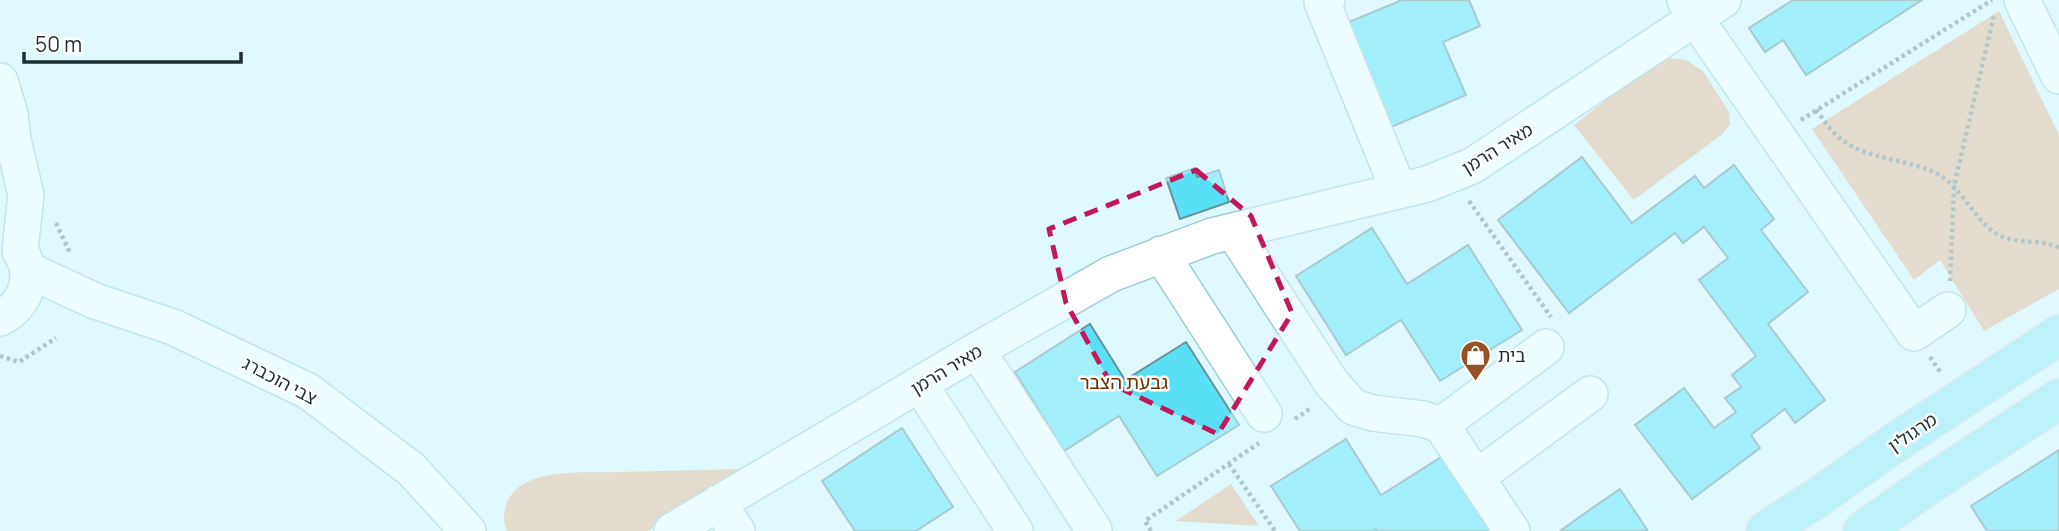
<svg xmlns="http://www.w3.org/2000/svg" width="2059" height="531" font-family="Manrope,'Noto Sans Hebrew',sans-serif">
  <rect width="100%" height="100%" fill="#dff9fe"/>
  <path fill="#eab597" d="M 1999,11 L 2059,135 L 2059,289 L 1984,331 L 1940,260 L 1914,280 L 1812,129 Z
    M 1670,58 L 1686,60 L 1703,71 L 1729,112 L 1730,125 L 1720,136 L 1634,200 L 1574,125 L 1648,67 Z
    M 752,469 L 648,531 L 507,531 C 499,512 508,491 527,482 C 554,469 589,473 618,472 C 663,471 707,470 752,469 Z
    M 1231,484 L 1259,526 L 1176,521 Z"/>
  <path fill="#59dff6" stroke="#68929a" stroke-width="2" d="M 1402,0 L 1469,0 L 1480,26 L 1443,42 L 1466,95 L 1389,128 L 1344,24 Z
    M 1793,0 L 1922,0 L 1806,75 L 1783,40 L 1765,52 L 1749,28 Z
    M 1582,157 L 1632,223 L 1695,176 L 1704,188 L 1734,165 L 1774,219 L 1761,230 L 1808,292 L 1768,324 L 1825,400 L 1795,423 L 1785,409 L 1751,435 L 1760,448 L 1692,499 L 1635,425 L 1684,388 L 1714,428 L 1736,412 L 1725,398 L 1741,387 L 1732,375 L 1756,356 L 1699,280 L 1728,258 L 1704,227 L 1683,243 L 1675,233 L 1569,313 L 1498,220 Z
    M 1195,168 L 1197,177 L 1219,170 L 1229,202 L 1180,219 L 1166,178 Z
    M 1372,228 L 1407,284 L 1468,245 L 1522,330 L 1440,381 L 1401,320 L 1346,355 L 1296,276 Z
    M 1090,324 L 1125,380 L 1186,342 L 1239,425 L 1157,476 L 1119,416 L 1064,451 L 1015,372 Z
    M 902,428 L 953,507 L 916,531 L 855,531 L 822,481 Z
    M 1346,439 L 1381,495 L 1443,456 L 1490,531 L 1377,531 L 1376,529 L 1372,531 L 1300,531 L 1271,486 Z
    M 2059,450 L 2059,531 L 1987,531 L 1971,506 Z
    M 1620,489 L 1648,531 L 1560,531 L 1588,511 Z"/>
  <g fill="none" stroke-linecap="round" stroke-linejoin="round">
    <defs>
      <path id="minor" d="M 1327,0 L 1322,2 L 1399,191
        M 1685,0 L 1695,18 L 1914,333 L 1948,310
        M 2022,0 L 2059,76
        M 0,81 L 10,114 L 13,140 L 26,195 L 20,250
        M 1233,231 L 1331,382 L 1353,407 L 1373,413 L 1423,419 L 1441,425 L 1512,531
        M 1161,254 L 1264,414
        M 28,270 L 95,301 L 173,327 L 308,391 L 411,469 L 468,531
        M 0,318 C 25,306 37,276 20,251
        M 977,350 L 1094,530
        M 920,385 L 1015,531
        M 1441,425 L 1546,347
        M 1477,477 L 1590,394
        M 718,503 L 737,531
        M 672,531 L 977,350 L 1111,274 L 1212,236 L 1427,184 L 1472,166 L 1723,0"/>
      <path id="major" d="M 1766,531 L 1820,496 L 1893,444 L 2059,335
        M 1863,531 L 1925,487 L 2059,399"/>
    </defs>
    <use href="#minor" stroke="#a0ccd4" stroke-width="38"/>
    <use href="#major" stroke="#d6dada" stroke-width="41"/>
    <path stroke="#788d91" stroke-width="4.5" stroke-dasharray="3.5 3.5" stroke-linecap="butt" d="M 1816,110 C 1825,121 1833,135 1845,142 C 1874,161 1912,159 1941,176 C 1964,191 1974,220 1997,234 C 2016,245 2039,238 2059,248
      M 1801,120 L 1992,0
      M 1469,201 L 1551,317
      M 56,223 L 70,253
      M 1950,281 L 1954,186 L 1994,15
      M 0,356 L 19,362 L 56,338
      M 1930,357 L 1941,373
      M 1295,419 L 1311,408
      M 1229,464 L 1275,531
      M 1151,531 L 1145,521 L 1259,443"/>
    <use href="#minor" stroke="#fff" stroke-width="35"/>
    <use href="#major" stroke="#92e8f6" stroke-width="38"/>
  </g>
  <path d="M0 0H2059V531H0ZM 1196,170 L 1251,216 L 1292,313 L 1218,434 L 1111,384 L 1066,303 L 1049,229 Z" fill="#dff9fe" fill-opacity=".55" fill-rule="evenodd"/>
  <path fill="none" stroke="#c2185b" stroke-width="5" stroke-dasharray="14 9" stroke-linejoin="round" d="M 1196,170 L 1251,216 L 1292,313 L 1218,434 L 1111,384 L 1066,303 L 1049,229 Z"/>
  <defs>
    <symbol id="shop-pin" viewBox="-11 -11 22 30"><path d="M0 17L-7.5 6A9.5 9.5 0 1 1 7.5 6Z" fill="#965125" stroke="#fff"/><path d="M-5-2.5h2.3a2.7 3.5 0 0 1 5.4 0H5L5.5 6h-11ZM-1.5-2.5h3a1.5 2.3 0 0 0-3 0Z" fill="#fff"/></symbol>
  </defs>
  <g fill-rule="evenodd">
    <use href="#shop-pin" x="1458" y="338" width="35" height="47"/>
  </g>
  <g text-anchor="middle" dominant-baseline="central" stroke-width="5" stroke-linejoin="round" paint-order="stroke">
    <g font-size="18" fill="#1e2f33" stroke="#fff">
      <text transform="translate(1497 148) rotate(-32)">מאיר הרמן</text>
      <text transform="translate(946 369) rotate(-31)">מאיר הרמן</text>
      <text transform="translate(280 380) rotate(28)">צבי הוכברג</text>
      <text transform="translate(1912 432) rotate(-34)">מרגולין</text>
    </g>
    <g font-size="18" fill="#1e2f33" stroke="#fff" text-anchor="start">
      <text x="1498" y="355">בית</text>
    </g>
    <g font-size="19" fill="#6c3001" stroke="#fff">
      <text x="1124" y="382">גבעת הצבר</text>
    </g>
  </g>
  <path d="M24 52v10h217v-10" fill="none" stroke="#1e2f33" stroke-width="3.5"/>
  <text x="35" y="52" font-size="21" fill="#1e2f33" stroke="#ffffff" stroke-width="5" paint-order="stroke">50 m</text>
</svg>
